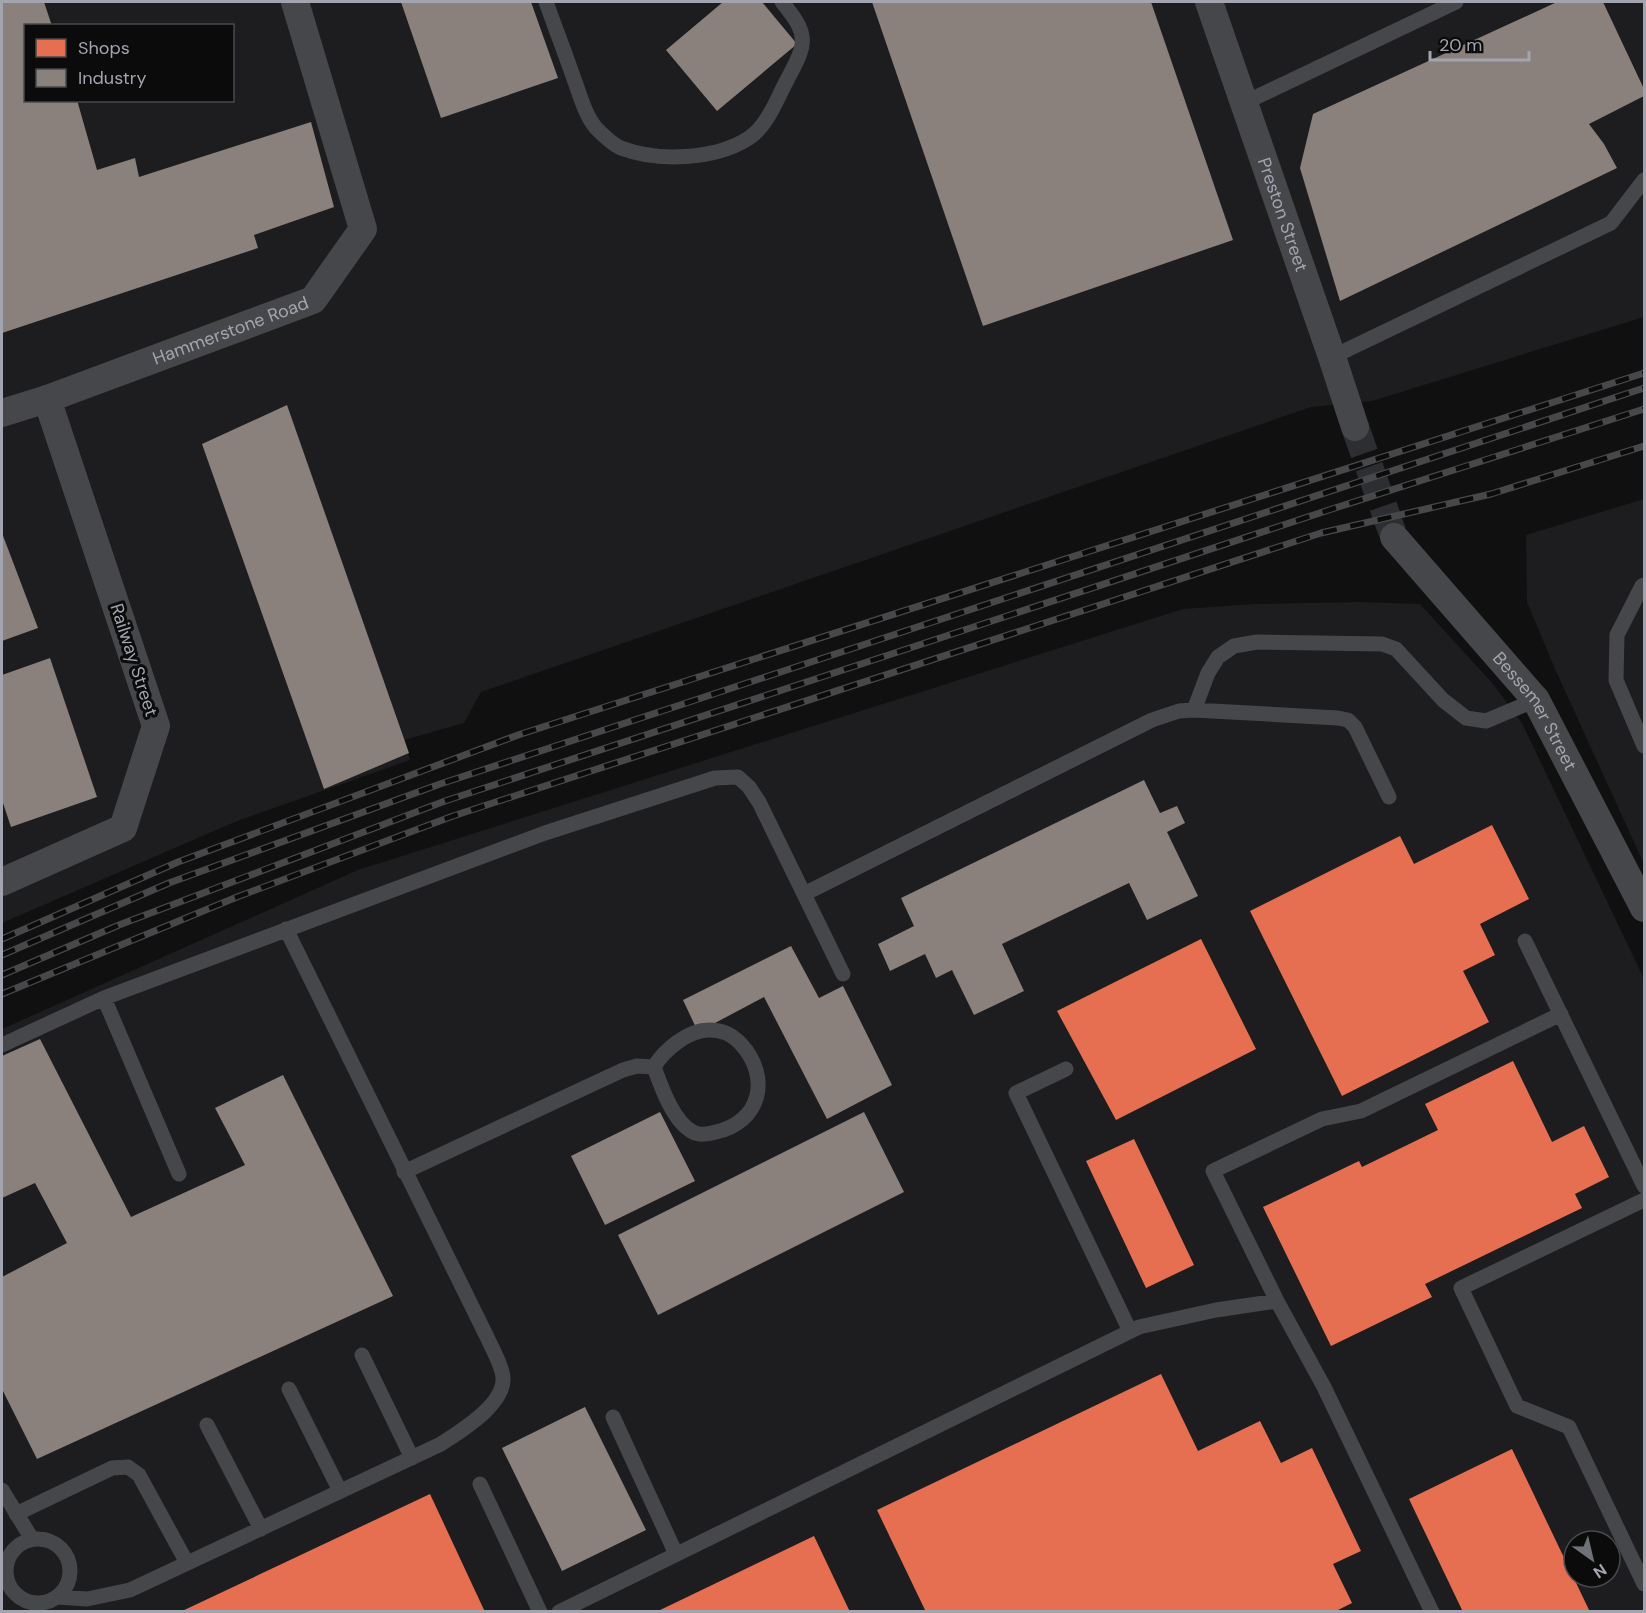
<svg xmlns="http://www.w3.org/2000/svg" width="1646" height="1613" font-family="'DM Sans',sans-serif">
  <rect width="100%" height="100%" fill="#101011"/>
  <path fill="#1d1d1f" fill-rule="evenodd" d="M 2,2 L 1644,2 L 1644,317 L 1372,401 L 1311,407 L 481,692 L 464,723 L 404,740 L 410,760 L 237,821 L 2,923 ZM 26,26 L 232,26 L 232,100 L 26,100 Z
    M 1644,499 L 1644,864 L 1555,669 L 1527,602 L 1526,535 Z
    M 1360,602 L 1420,604 L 1493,684 L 1522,723 L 1644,979 L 1644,1611 L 2,1611 L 2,1029 L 358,870 L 1183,609 L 1254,604 ZM 1574,1541 L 1610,1541 L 1610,1577 L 1574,1577 Z"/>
  <path fill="#e76f51" d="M 1492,825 L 1529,899 L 1480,924 L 1495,955 L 1463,971 L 1489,1022 L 1342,1096 L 1250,911 L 1400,836 L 1414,864 Z
    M 1201,939 L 1256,1049 L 1116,1120 L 1057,1011 Z
    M 1513,1061 L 1552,1142 L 1584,1126 L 1609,1177 L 1575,1194 L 1582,1208 L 1425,1284 L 1432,1297 L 1331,1346 L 1263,1207 L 1359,1161 L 1362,1167 L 1438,1130 L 1425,1104 Z
    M 1134,1139 L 1194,1265 L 1146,1288 L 1086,1161 Z
    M 1161,1374 L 1198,1451 L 1260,1421 L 1281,1463 L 1312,1448 L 1361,1551 L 1333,1564 L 1352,1603 L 1334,1612 L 926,1612 L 877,1510 Z
    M 1512,1449 L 1590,1612 L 1463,1612 L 1409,1499 Z
    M 430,1494 L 485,1612 L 180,1612 Z
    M 814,1536 L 850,1612 L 656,1612 Z"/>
  <path fill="#8a817c" d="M 2,2 L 44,2 L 52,26 L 26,26 L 26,100 L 77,100 L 97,170 L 135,158 L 139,177 L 311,122 L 334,207 L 254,235 L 258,248 L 2,333 Z
    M 401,2 L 531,2 L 558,78 L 441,118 Z
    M 723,2 L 762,2 L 797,44 L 717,111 L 666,50 Z
    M 872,2 L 1151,2 L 1233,240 L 983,326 Z
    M 1557,2 L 1603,2 L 1644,89 L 1644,96 L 1589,124 L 1604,144 L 1617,168 L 1340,301 L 1300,168 L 1313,114 Z
    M 287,405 L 409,753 L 324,789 L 202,444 Z
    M 2,533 L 38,628 L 2,641 Z
    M 50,658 L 97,797 L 11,827 L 2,800 L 2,675 Z
    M 1144,780 L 1160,813 L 1177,806 L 1185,823 L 1167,832 L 1198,896 L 1147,920 L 1129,883 L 1002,944 L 1024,991 L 974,1015 L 952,970 L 936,978 L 925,954 L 890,971 L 878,944 L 914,926 L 901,898 Z
    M 791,946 L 819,998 L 843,986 L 892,1085 L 827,1119 L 764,997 L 698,1032 L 683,1000 Z
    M 40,1039 L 131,1217 L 245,1165 L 215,1108 L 283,1075 L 393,1296 L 37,1459 L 2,1389 L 2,1277 L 67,1243 L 35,1183 L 2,1198 L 2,1056 Z
    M 660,1112 L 695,1181 L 605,1225 L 571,1156 Z
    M 864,1112 L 904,1192 L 658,1315 L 618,1235 Z
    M 585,1407 L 646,1530 L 562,1571 L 502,1448 Z"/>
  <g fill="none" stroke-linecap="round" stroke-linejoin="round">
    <path stroke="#2d2e31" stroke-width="28" stroke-dasharray="28 14" stroke-linecap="butt" d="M 1355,427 L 1394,537"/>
    <path stroke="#46474a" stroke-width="15" d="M 546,2 C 555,27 565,53 574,79 C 580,95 585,115 596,128 C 602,134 613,145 621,148 C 658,162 715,160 749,138 C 767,126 776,101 786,82 C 806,44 811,37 782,2
      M 1244,103 L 1456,2
      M 1332,357 L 1611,223 L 1644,180
      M 1644,585 L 1642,586 L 1617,635 L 1616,680 L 1644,746
      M 1194,710 L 1208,673 L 1218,657 L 1234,646 L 1257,642 L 1382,644 L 1396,649 L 1443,700 L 1466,718 L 1486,721 L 1536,700
      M 804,894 L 1152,720 L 1179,711 L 1194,710 L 1338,718 L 1348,720 L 1355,727 L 1389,797
      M 1525,941 L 1644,1186
      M 104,998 L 545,833 L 715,778 L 738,777 L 749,787 L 759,802 L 843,974
      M 2,1045 L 104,998 L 179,1174
      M 1066,1069 L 1016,1093 L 1130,1331
      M 404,1172 L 623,1070 L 637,1066 L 654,1067 C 661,1086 673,1122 693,1132 C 700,1136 709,1134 716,1132 C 761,1122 771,1077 741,1044 C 731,1034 723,1030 709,1030 C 688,1030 664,1050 654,1067
      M 1644,1200 L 1461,1288 L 1517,1406 L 1569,1427 L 1644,1584
      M 1277,1301 L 1213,1171 L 1322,1119 L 1361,1111 L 1561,1014
      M 362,1355 L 412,1458
      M 289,1389 L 340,1491
      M 613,1417 L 676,1554
      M 207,1425 L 261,1529
      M 480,1484 L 540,1612
      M 2,1490 L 32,1539
      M 16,1514 L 112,1468 L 128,1467 L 139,1475 L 187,1563
      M6 1571a32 32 0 1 1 64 0a32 32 0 1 1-64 0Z
      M 58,1597 L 87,1599 L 130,1590 L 441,1444 C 462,1430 511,1401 502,1372 C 499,1360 492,1348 487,1337 L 286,929
      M 559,1612 L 1139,1327 L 1216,1310 L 1277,1301 L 1324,1387 L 1432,1612"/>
    <g stroke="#46474a" stroke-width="28">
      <path id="s1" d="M 1209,2 L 1332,357 L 1355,427"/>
      <path id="s2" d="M 2,413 L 47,399 L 313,300 L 363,229 L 295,2"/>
      <path id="s3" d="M 1394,537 L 1536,700 L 1644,908"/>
      <path d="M 2,882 L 123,828 L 156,726 L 47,399"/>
    </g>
    <defs>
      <path id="rail" d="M 2,939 L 178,862 L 521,734 L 1644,373
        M 2,955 L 169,883 L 440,784 L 1644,388
        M 2,975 L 119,925 L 445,801 L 1335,508 L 1644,409
        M 2,994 L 237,897 L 453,816 L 1321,533 L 1491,494 L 1644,446"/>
    </defs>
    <use href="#rail" stroke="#48484b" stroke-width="7"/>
    <use href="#rail" stroke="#0b0b0c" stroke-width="4.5" stroke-dasharray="14" stroke-linecap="butt"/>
  </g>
  <g text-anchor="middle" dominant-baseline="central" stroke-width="6" stroke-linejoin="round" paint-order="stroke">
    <g font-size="18" fill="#a2a5b0" stroke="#0b0b0c">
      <text stroke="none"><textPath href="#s1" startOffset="225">Preston Street</textPath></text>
      <text stroke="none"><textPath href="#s2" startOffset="243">Hammerstone Road</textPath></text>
      <text transform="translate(134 660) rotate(72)">Railway Street</text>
      <text stroke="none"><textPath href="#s3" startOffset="225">Bessemer Street</textPath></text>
    </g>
  </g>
  <rect width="1646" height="1613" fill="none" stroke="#a2a5b0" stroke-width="6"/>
  <rect x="24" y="24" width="210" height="78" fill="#0b0b0c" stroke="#47494e" stroke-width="1.5"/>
  <rect x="36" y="39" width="30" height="18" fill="#e76f51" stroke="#47494e" stroke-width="1.5"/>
  <text x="78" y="54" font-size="18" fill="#a2a5b0">Shops</text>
  <rect x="36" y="69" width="30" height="18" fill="#8a817c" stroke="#47494e" stroke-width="1.5"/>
  <text x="78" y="84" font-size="18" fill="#a2a5b0">Industry</text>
  <g transform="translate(1592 1559) rotate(146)"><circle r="28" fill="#0b0b0c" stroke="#47494e" stroke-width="1.5"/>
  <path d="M0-4.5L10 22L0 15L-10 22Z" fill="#6f7178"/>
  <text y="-9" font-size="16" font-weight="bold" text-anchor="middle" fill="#a2a5b0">N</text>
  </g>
  <path d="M1430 51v9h99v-9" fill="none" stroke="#a2a5b0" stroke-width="3"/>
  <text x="1439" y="51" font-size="18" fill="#a2a5b0" stroke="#0b0b0c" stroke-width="4.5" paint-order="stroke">20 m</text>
</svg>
